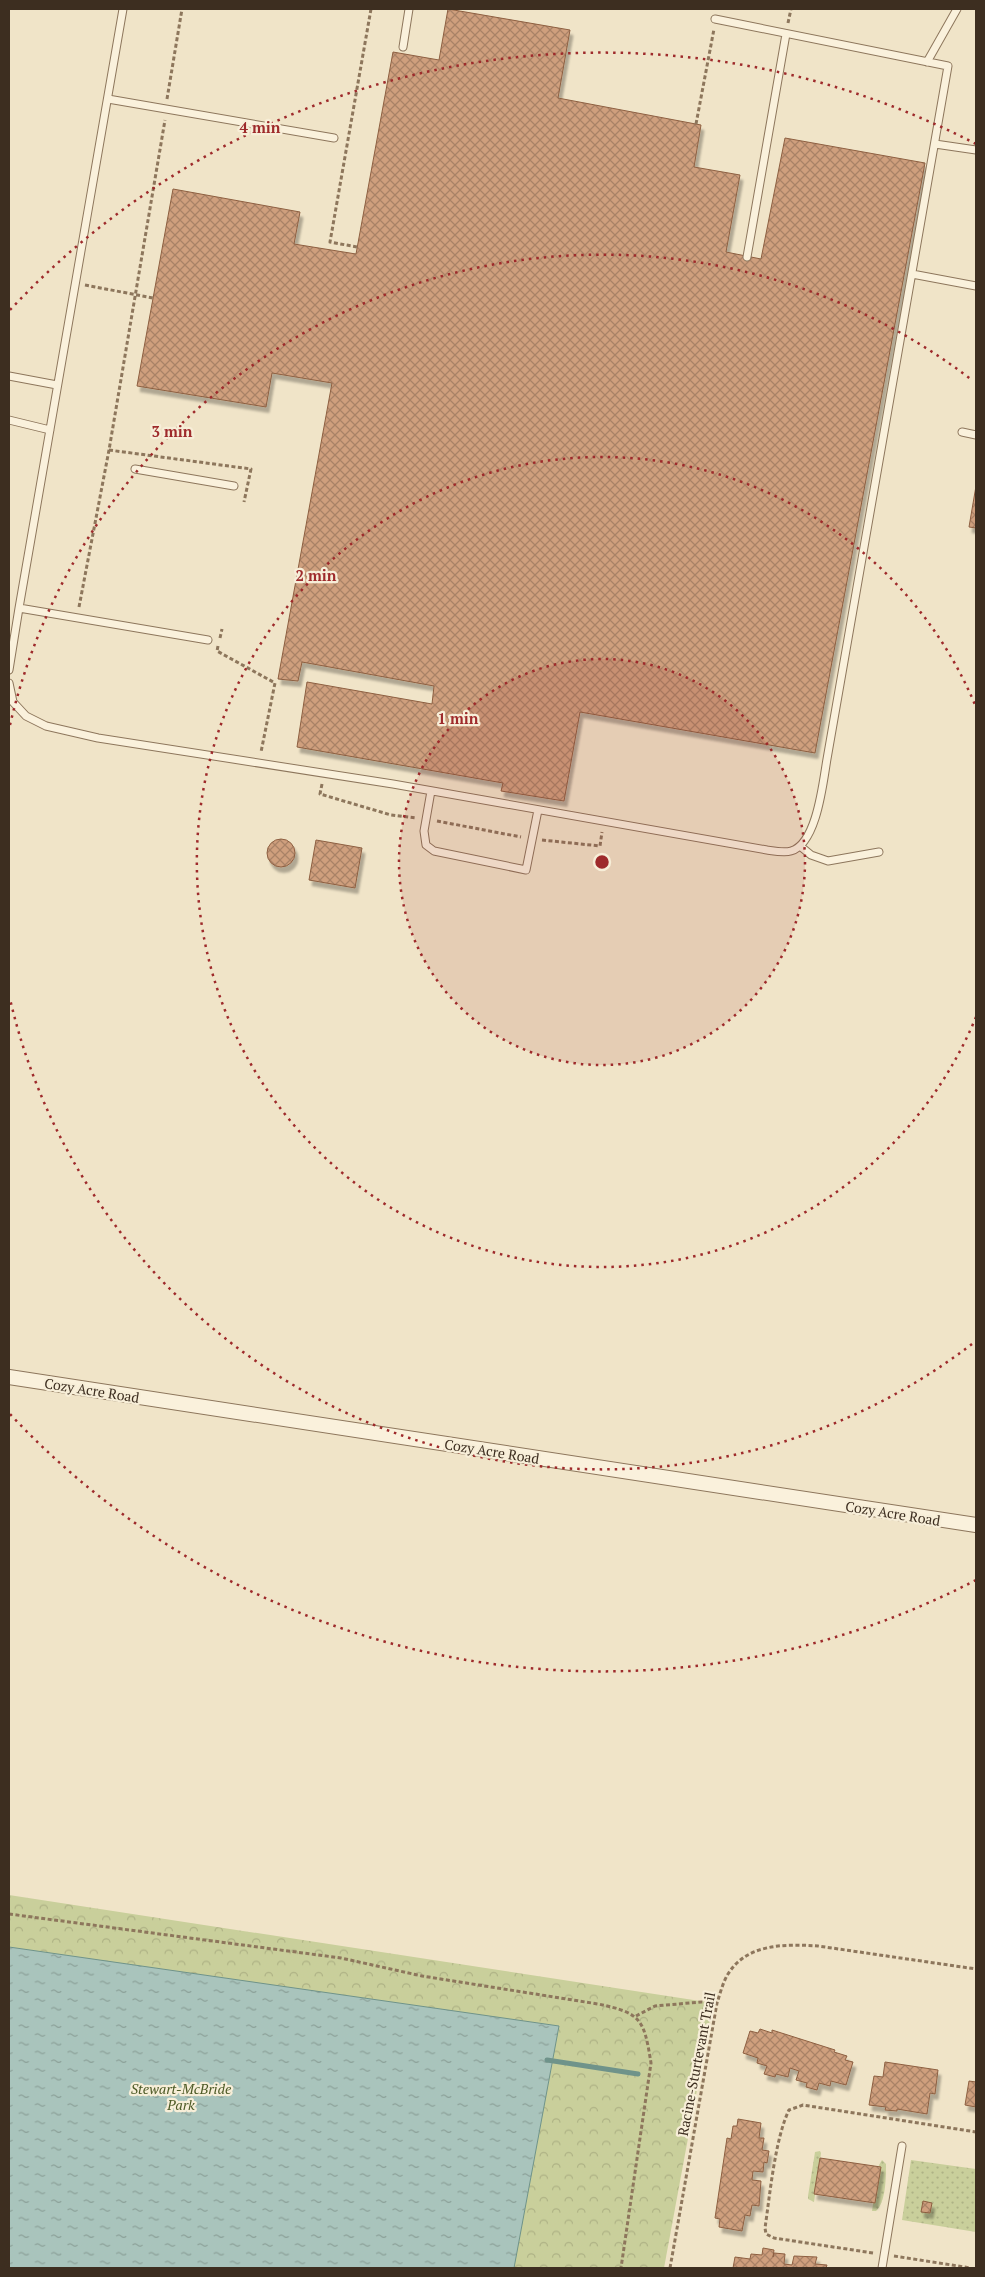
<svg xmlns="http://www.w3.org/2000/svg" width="985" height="2277" font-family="'PT Serif',serif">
  <defs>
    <pattern id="grass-dots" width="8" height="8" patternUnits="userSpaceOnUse" patternTransform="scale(1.25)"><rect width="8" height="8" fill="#c9cf9b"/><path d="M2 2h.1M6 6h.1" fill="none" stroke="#aeb285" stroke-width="1.8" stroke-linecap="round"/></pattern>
    <pattern id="park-crowns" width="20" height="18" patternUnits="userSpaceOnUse" patternTransform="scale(1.25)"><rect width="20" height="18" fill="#c9cf9b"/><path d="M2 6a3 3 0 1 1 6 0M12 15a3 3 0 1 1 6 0" fill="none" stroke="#aeb285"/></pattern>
    <pattern id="water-ripples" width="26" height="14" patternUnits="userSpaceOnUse" patternTransform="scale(1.25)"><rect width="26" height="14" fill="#a9c4bc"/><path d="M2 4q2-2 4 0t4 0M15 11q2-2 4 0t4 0" fill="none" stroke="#8ba098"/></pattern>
    <pattern id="building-cross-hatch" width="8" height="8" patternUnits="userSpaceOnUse" patternTransform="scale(1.25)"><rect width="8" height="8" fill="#cf9f7d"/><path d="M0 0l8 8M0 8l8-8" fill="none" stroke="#a98266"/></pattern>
    <filter id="shadow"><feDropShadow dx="3" dy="5.5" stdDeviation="1" flood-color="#0004"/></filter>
  </defs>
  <rect width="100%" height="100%" fill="#f0e4c8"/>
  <path fill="url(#grass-dots)" d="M 820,2151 L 821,2153 L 814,2202 L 808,2199 L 808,2196 L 815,2152 Z
    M 882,2160 L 886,2164 C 886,2178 886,2202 876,2211 L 872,2211 L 879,2165 Z
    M 911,2160 L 976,2169 L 976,2232 L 902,2220 Z"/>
  <path fill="url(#park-crowns)" d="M 9,1895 L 713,2003 L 664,2268 L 9,2268 Z"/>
  <path fill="url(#water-ripples)" stroke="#6f938a" d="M 9,1947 L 559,2026 L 514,2268 L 9,2268 Z"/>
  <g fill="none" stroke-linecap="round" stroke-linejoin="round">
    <path stroke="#6f938a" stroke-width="5" d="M 547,2060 L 638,2074"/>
  </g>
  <path fill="url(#building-cross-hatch)" stroke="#8d5f41" filter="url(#shadow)" d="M 448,9 L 570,30 L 558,98 L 701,125 L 694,167 L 740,175 L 726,252 L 761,259 L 785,138 L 925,163 L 815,753 L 580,712 L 564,801 L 501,791 L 503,783 L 297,747 L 307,682 L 432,704 L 434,686 L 302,662 L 298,681 L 278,679 L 332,383 L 272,373 L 266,407 L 137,386 L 173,189 L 300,212 L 294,244 L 356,254 L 393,52 L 439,60 Z
    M 976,486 L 976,528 L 969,527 Z
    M267 853a14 14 0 1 1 28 0a14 14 0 1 1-28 0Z
    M 316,840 L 362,848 L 355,888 L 309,880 Z
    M 760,2029 L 772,2033 L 772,2030 L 835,2050 L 834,2052 L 847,2056 L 845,2060 L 853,2062 L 846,2085 L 831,2081 L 830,2086 L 819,2083 L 817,2090 L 806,2087 L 807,2083 L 796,2080 L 799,2071 L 790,2068 L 788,2077 L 776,2074 L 775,2077 L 764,2074 L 767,2066 L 757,2063 L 758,2058 L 743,2053 L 750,2031 L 758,2033 Z
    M 885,2062 L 938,2070 L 935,2094 L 930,2093 L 927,2114 L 897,2109 L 897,2111 L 885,2110 L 886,2107 L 869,2105 L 874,2076 L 883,2077 Z
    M 969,2081 L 976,2082 L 976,2107 L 965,2105 Z
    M 738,2119 L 761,2123 L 759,2138 L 764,2138 L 762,2150 L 769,2151 L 767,2163 L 764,2162 L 763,2172 L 753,2171 L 752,2180 L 761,2181 L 759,2206 L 752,2205 L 750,2216 L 745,2215 L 742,2231 L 719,2227 L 720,2219 L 715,2218 L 727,2138 L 731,2139 L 733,2126 L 737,2126 Z
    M 820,2158 L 881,2167 L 875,2203 L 814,2194 Z
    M 923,2201 L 932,2203 L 930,2213 L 921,2212 Z
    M 763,2248 L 774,2250 L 773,2257 L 774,2253 L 785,2254 L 784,2264 L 792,2265 L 794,2256 L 817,2257 L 815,2264 L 827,2265 L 826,2268 L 733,2268 L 735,2257 L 750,2259 L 751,2254 L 762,2255 Z"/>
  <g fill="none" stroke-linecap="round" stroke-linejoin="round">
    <defs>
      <path id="service" d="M 123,9 L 19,608 L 208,640
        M 403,47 L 409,9
        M 927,62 L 957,9
        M 108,99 L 334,138
        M 935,144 L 976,150
        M 747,257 L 786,34
        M 912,274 L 976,286
        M 9,376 L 57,385
        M 9,420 L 50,430
        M 962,432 L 976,435
        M 135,469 L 234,486
        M 9,670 L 19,608
        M 9,683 L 13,702 L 26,716 L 46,726 L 98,738 L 393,784 L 767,850 C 774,851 784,853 791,851 C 817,844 823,782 827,759 L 948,66 L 715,19
        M 431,791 L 424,831 L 426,845 L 434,851 L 526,870 L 538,810
        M 800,846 L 811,855 L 828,861 L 879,852
        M 882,2268 L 902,2146"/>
      <path id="minor" d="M 9,1377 L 976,1525"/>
    </defs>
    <use href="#service" stroke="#8d765c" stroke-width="9"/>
    <use href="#minor" stroke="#8d765c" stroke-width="16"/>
    <path stroke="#8d765c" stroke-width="3" stroke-dasharray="4 2.5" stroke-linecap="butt" d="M 788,23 L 791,9
      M 167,99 L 182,9
      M 696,124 L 714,29
      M 357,247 L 330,242 L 371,9
      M 85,285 L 153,298
      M 109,450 L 251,469 L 244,502
      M 79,607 L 109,450 L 165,120
      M 220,638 L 222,629
      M 218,646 L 217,651 L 275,683 L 261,752
      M 322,784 L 320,794 L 391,815 L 416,818
      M 437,821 L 521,837
      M 542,840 L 600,846 L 602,832
      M 9,1914 L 341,1958 L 422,1976 L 598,2004 C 642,2013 644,2020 651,2063 L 621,2268
      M 636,2016 L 655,2006 L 701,2002 L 717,2003
      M 873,2253 L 774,2238 L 766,2234 L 765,2228 C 770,2194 775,2139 789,2110 L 803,2105 L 976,2132
      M 894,2256 L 971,2268
      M 670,2268 L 717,2003 C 720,1994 723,1982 728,1974 C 747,1943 786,1944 818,1946 L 976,1969"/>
    <use href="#service" stroke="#faf1dc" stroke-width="7"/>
    <use href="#minor" stroke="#faf1dc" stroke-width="14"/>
  </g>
  <circle cx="602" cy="862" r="203" fill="#9e2a2b" fill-opacity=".12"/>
  <g fill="none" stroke="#9e2a2b" stroke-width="2.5" stroke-dasharray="2.5 5">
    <circle cx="602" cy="862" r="203"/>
    <path d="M976 1017A405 405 0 1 1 976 707"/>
    <path d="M972 1344A608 608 0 0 1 10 999M10 725A608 608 0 0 1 972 380"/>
    <path d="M976 1580A810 810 0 0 1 10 1414M10 310A810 810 0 0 1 976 144"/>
  </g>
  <g text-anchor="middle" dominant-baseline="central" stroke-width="4.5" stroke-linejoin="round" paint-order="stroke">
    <g font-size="14" fill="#3d2e20" stroke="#f7eed8">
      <text transform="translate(92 1390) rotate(9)">Cozy Acre Road</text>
      <text transform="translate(492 1451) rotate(9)">Cozy Acre Road</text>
      <text transform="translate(893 1513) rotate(9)">Cozy Acre Road</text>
      <text transform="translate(696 2064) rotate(-79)">Racine-Sturtevant Trail</text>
    </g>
    <g font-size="14" font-style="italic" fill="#4d5a26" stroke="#f7eed8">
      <text x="181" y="2088">Stewart-McBride<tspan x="181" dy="16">Park</tspan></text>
    </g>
  </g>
  <circle cx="602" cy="862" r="8" fill="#9e2a2b" stroke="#f7eed8" stroke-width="2.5"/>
  <g font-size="15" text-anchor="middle" font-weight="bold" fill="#9e2a2b" stroke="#f7eed8" stroke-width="4.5" stroke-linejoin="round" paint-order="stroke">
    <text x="260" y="133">4 min</text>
    <text x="172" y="437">3 min</text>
    <text x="316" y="581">2 min</text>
    <text x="458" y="724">1 min</text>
  </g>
  <rect width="985" height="2277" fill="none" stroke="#3d2e20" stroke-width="20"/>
</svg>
